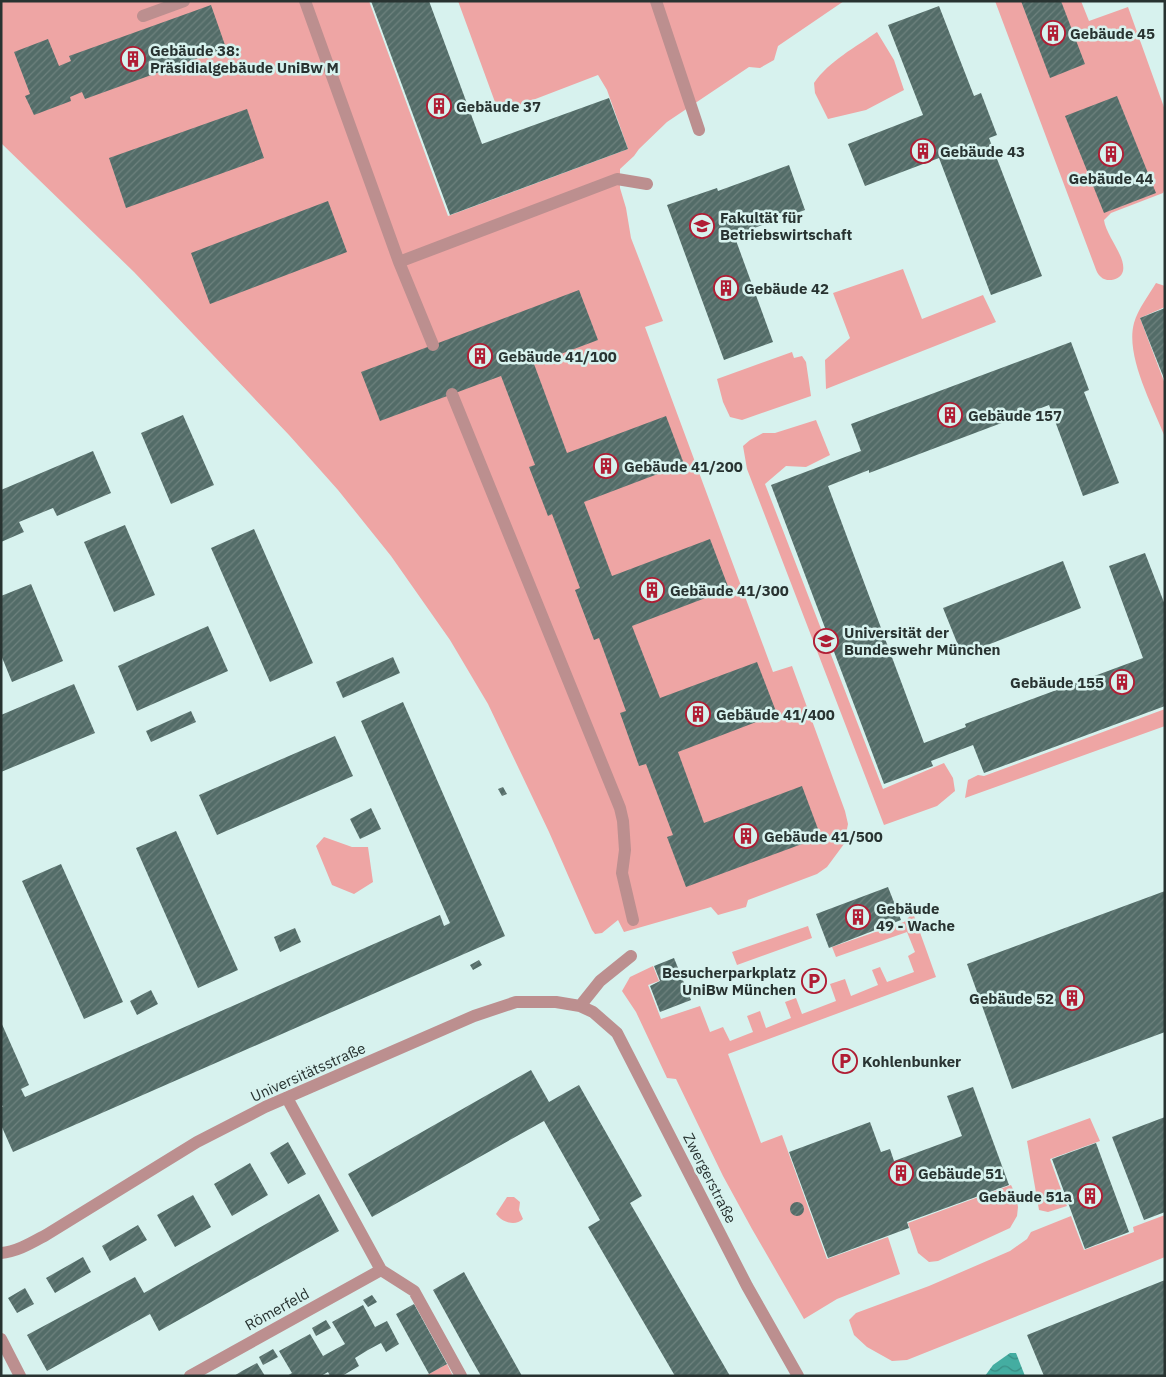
<svg xmlns="http://www.w3.org/2000/svg" width="1166" height="1377" font-family="'IBM Plex Sans',sans-serif">
  <defs>
    <pattern id="water-waves" width="16" height="10" patternUnits="userSpaceOnUse" patternTransform="scale(1.25)"><rect width="16" height="10" fill="#44ada1"/><path d="M0 5q4-4 8 0t8 0" fill="none" stroke="#398d84"/></pattern>
    <pattern id="building-hatch" width="6" height="6" patternUnits="userSpaceOnUse" patternTransform="scale(1.25)"><rect width="6" height="6" fill="#536c68"/><path d="M-1 1l2-2M0 6l6-6M5 7l2-2" fill="none" stroke="#6e827e"/></pattern>
  </defs>
  <rect width="100%" height="100%" fill="#d7f2ee"/>
  <path fill="#eea5a4" d="M 1,1 L 369,1 L 448,216 L 628,149 L 607,90 L 598,75 L 499,113 L 458,1 L 844,1 L 778,46 L 774,60 L 760,68 L 749,67 L 667,122 L 639,149 L 634,156 L 620,169 L 620,188 L 626,208 L 631,238 L 663,321 L 645,327 L 773,672 L 792,666 L 845,811 L 848,824 L 844,844 L 827,867 L 817,874 L 748,900 L 746,907 L 718,915 L 711,907 L 624,932 L 618,920 L 602,933 L 595,934 L 592,930 L 549,832 L 488,704 L 450,640 L 391,556 L 338,490 L 289,435 L 134,272 L 1,143 Z
    M 995,1 L 1081,1 L 1089,21 L 1128,7 L 1165,110 L 1165,188 L 1163,193 L 1111,213 L 1104,220 C 1106,236 1126,256 1123,271 C 1121,280 1107,283 1101,277 C 1098,275 1096,270 1095,267 Z
    M 877,32 L 894,60 L 904,90 L 866,110 L 828,119 L 815,93 L 814,83 C 829,61 856,47 877,32 Z
    M 903,269 L 922,319 L 983,295 L 996,322 L 826,389 L 825,360 L 850,338 L 833,293 Z
    M 1156,283 L 1165,286 L 1165,307 L 1140,318 L 1165,384 L 1165,437 C 1153,406 1125,356 1134,323 C 1138,309 1149,295 1156,283 Z
    M 792,352 L 794,358 L 802,356 L 806,362 L 811,396 L 742,420 L 730,417 L 723,402 L 717,379 Z
    M 816,420 L 830,455 L 806,467 L 786,466 L 765,484 L 883,789 L 944,763 L 953,778 L 955,791 L 937,806 L 884,825 L 747,469 L 743,446 L 750,440 L 763,433 L 775,433 Z
    M 1165,709 L 1165,726 L 965,798 L 968,780 L 978,775 L 984,776 Z
    M 324,837 L 352,847 L 368,847 L 373,882 L 354,894 L 332,885 L 316,846 Z
    M 913,913 L 936,977 L 728,1054 L 761,1143 L 782,1135 L 827,1259 L 888,1237 L 900,1274 L 837,1299 L 804,1319 L 752,1229 L 723,1176 L 676,1079 L 667,1078 L 636,1012 L 622,991 L 630,977 L 653,966 L 659,981 L 648,985 L 661,1019 L 700,1006 L 710,1032 L 723,1027 L 730,1041 L 753,1032 L 747,1016 L 760,1011 L 766,1028 L 791,1018 L 785,1002 L 796,998 L 802,1014 L 836,1001 L 830,984 L 845,979 L 851,996 L 878,985 L 872,970 L 880,967 L 887,982 L 914,972 L 908,956 L 915,952 L 907,932 L 836,957 L 832,947 L 904,922 Z
    M 808,926 L 812,938 L 737,965 L 732,952 Z
    M 1090,1118 L 1100,1141 L 1050,1159 L 1067,1206 L 1048,1212 L 1039,1210 L 1027,1141 Z
    M 1011,1185 L 1016,1195 L 1018,1207 L 1017,1216 L 1010,1228 L 938,1261 L 929,1262 L 918,1253 L 908,1223 Z
    M 507,1197 L 514,1197 L 520,1202 L 519,1210 L 523,1219 C 515,1227 502,1222 496,1214 Z
    M 1165,1215 L 1165,1257 L 907,1360 L 892,1361 L 867,1347 L 854,1335 L 849,1320 L 856,1313 L 929,1286 L 1010,1251 L 1027,1239 L 1031,1232 L 1071,1216 L 1084,1250 L 1134,1232 L 1133,1227 Z
    M 447,1364 L 453,1376 L 425,1376 Z"/>
  <path fill="url(#water-waves)" d="M 1010,1353 L 1016,1353 L 1025,1376 L 985,1376 L 993,1365 Z"/>
  <path fill="url(#building-hatch)" d="M 371,1 L 429,1 L 482,144 L 609,98 L 628,149 L 450,215 Z
    M 1021,1 L 1061,1 L 1085,64 L 1050,78 Z
    M 211,5 L 226,48 L 85,99 L 82,92 L 70,97 L 71,101 L 34,115 L 25,96 L 30,94 L 14,52 L 48,39 L 59,66 L 71,61 L 69,56 Z
    M 939,6 L 974,96 L 981,93 L 997,135 L 989,138 L 1042,276 L 991,295 L 939,158 L 865,186 L 848,144 L 923,115 L 888,25 Z
    M 1117,96 L 1156,193 L 1104,213 L 1065,116 Z
    M 247,109 L 264,158 L 126,208 L 109,158 Z
    M 789,165 L 805,210 L 734,235 L 773,342 L 724,360 L 667,205 L 717,188 L 718,191 Z
    M 328,201 L 347,252 L 210,304 L 191,253 Z
    M 579,290 L 598,340 L 534,364 L 567,453 L 666,416 L 684,464 L 584,502 L 612,576 L 710,539 L 729,589 L 632,626 L 660,698 L 757,662 L 777,714 L 678,752 L 704,823 L 802,786 L 821,837 L 686,887 L 667,837 L 673,835 L 646,764 L 639,766 L 620,713 L 626,711 L 599,638 L 594,640 L 575,590 L 580,588 L 552,514 L 548,516 L 529,467 L 535,465 L 501,376 L 380,421 L 361,372 Z
    M 1165,308 L 1165,381 L 1140,318 Z
    M 1071,342 L 1089,390 L 1084,392 L 1119,483 L 1083,496 L 1049,405 L 869,473 L 869,470 L 828,486 L 924,743 L 966,727 L 965,724 L 1143,658 L 1109,566 L 1145,553 L 1165,605 L 1165,706 L 984,773 L 973,745 L 931,761 L 933,766 L 884,784 L 771,485 L 861,451 L 851,424 Z
    M 183,415 L 214,485 L 171,504 L 141,433 Z
    M 93,451 L 111,493 L 57,516 L 53,508 L 19,522 L 24,532 L 1,542 L 1,490 Z
    M 125,525 L 155,595 L 114,612 L 84,542 Z
    M 254,529 L 313,663 L 270,682 L 211,548 Z
    M 1063,561 L 1081,608 L 962,655 L 943,608 Z
    M 31,584 L 63,661 L 12,682 L 1,655 L 1,596 Z
    M 208,626 L 228,671 L 137,711 L 118,666 Z
    M 393,657 L 400,673 L 343,698 L 336,682 Z
    M 74,684 L 95,733 L 1,772 L 1,715 Z
    M 403,702 L 505,936 L 13,1152 L 1,1125 L 1,1107 L 3,1107 L 1,1103 L 1,1022 L 29,1085 L 21,1089 L 25,1097 L 440,915 L 444,926 L 450,923 L 361,721 Z
    M 191,711 L 196,722 L 151,742 L 146,731 Z
    M 335,736 L 353,776 L 217,835 L 199,795 Z
    M 503,787 L 507,794 L 502,796 L 498,789 Z
    M 371,808 L 381,829 L 360,839 L 350,819 Z
    M 176,831 L 238,970 L 198,988 L 136,848 Z
    M 61,864 L 123,1002 L 84,1019 L 22,881 Z
    M 888,887 L 901,920 L 829,948 L 816,914 Z
    M 1165,891 L 1165,1032 L 1012,1089 L 967,964 Z
    M 295,928 L 301,942 L 280,952 L 274,937 Z
    M 674,958 L 691,1000 L 660,1012 L 650,986 L 660,981 L 654,966 Z
    M 479,960 L 482,965 L 473,970 L 470,965 Z
    M 151,990 L 158,1004 L 137,1015 L 130,1001 Z
    M 531,1070 L 549,1102 L 579,1085 L 642,1196 L 630,1203 L 730,1376 L 675,1376 L 588,1227 L 600,1220 L 544,1121 L 372,1217 L 348,1174 Z
    M 973,1087 L 1009,1185 L 907,1222 L 909,1228 L 828,1258 L 789,1152 L 870,1122 L 881,1152 L 890,1149 L 894,1161 L 962,1136 L 947,1096 Z
    M 1165,1117 L 1165,1212 L 1144,1220 L 1112,1137 Z
    M 288,1142 L 306,1174 L 288,1184 L 270,1153 Z
    M 1096,1143 L 1129,1232 L 1085,1249 L 1052,1159 Z
    M 250,1163 L 268,1195 L 232,1216 L 214,1184 Z
    M 319,1194 L 339,1231 L 159,1331 L 150,1314 L 47,1371 L 27,1335 L 135,1277 L 144,1293 Z
    M 193,1195 L 211,1227 L 175,1247 L 157,1215 Z
    M790 1209a7 7 0 1 1 14 0a7 7 0 1 1-14 0Z
    M 138,1225 L 147,1240 L 110,1261 L 102,1246 Z
    M 83,1257 L 91,1272 L 55,1293 L 46,1278 Z
    M 464,1272 L 476,1294 L 522,1376 L 481,1376 L 469,1355 L 433,1290 Z
    M 1165,1280 L 1165,1376 L 1044,1376 L 1027,1335 Z
    M 25,1288 L 34,1304 L 17,1313 L 8,1298 Z
    M 372,1295 L 377,1302 L 368,1307 L 363,1300 Z
    M 414,1304 L 447,1364 L 429,1374 L 396,1314 Z
    M 363,1305 L 375,1327 L 387,1321 L 399,1344 L 386,1352 L 381,1343 L 368,1350 L 355,1358 L 359,1366 L 342,1376 L 330,1376 L 328,1372 L 321,1376 L 287,1376 L 292,1373 L 279,1351 L 310,1334 L 323,1356 L 345,1344 L 332,1322 Z
    M 326,1320 L 331,1328 L 316,1336 L 312,1328 Z
    M 273,1349 L 278,1357 L 263,1365 L 259,1357 Z
    M 257,1363 L 265,1376 L 234,1376 L 242,1371 Z"/>
  <g fill="none" stroke-linecap="round" stroke-linejoin="round">
    <path stroke="#bc8f8f" stroke-width="12" d="M 305,1 L 399,262 L 433,345
      M 656,1 L 699,130
      M 143,16 L 184,1
      M 399,262 L 617,179 L 647,184
      M 452,394 L 620,808 L 623,821 L 625,850 L 622,873 L 633,920
      M 580,1006 L 600,981 L 631,956
      M 287,1098 L 381,1270 L 414,1291 L 461,1376
      M 1,1253 C 17,1252 33,1242 46,1235 L 197,1142 L 265,1107 L 474,1016 L 516,1002 L 556,1002 L 580,1006 L 593,1012 L 617,1033 L 747,1286 L 798,1376
      M 1,1339 L 20,1376
      M 190,1376 L 381,1270"/>
  </g>
  <defs>
    <symbol id="building-ring" viewBox="-11 -11 22 22"><circle r="9.5" fill="#d7f2ee" stroke="#b01d34" stroke-width="1.5"/><path d="M-4-6H4V6H1V3H-1V6H-4ZM-2.5-4.3h1.7v1.8h-1.7ZM.8-4.3h1.7v1.8H.8ZM-2.5-1h1.7V.8h-1.7ZM.8-1h1.7V.8H.8Z" fill="#b01d34"/></symbol>
    <symbol id="university-ring" viewBox="-11 -11 22 22"><circle r="9.5" fill="#d7f2ee" stroke="#b01d34" stroke-width="1.5"/><path d="M0-5L7-2L0 1L-7-2ZM-4 1L0 2.5L4 1V4Q0 6-4 4Z" fill="#b01d34"/></symbol>
    <symbol id="parking-ring" viewBox="-11 -11 22 22"><circle r="9.5" fill="#d7f2ee" stroke="#b01d34" stroke-width="1.5"/><path d="M-3.5-5.5H1a3.5 3.5 0 0 1 0 7H-1V5.5H-3.5ZM-1-3.4V-.6H.8a1.4 1.4 0 0 0 0-2.8Z" fill="#b01d34"/></symbol>
  </defs>
  <g fill-rule="evenodd">
    <use href="#building-ring" x="1039" y="19" width="28" height="28"/>
    <use href="#building-ring" x="119" y="45" width="28" height="28"/>
    <use href="#building-ring" x="425" y="92" width="28" height="28"/>
    <use href="#building-ring" x="909" y="137" width="28" height="28"/>
    <use href="#building-ring" x="1097" y="140" width="28" height="28"/>
    <use href="#university-ring" x="688" y="212" width="28" height="28"/>
    <use href="#building-ring" x="712" y="274" width="28" height="28"/>
    <use href="#building-ring" x="466" y="342" width="28" height="28"/>
    <use href="#building-ring" x="936" y="401" width="28" height="28"/>
    <use href="#building-ring" x="592" y="452" width="28" height="28"/>
    <use href="#building-ring" x="638" y="576" width="28" height="28"/>
    <use href="#university-ring" x="812" y="627" width="28" height="28"/>
    <use href="#building-ring" x="1108" y="668" width="28" height="28"/>
    <use href="#building-ring" x="684" y="700" width="28" height="28"/>
    <use href="#building-ring" x="732" y="822" width="28" height="28"/>
    <use href="#building-ring" x="844" y="903" width="28" height="28"/>
    <use href="#parking-ring" x="800" y="967" width="28" height="28"/>
    <use href="#building-ring" x="1058" y="984" width="28" height="28"/>
    <use href="#parking-ring" x="831" y="1047" width="28" height="28"/>
    <use href="#building-ring" x="887" y="1159" width="28" height="28"/>
    <use href="#building-ring" x="1076" y="1182" width="28" height="28"/>
  </g>
  <g text-anchor="middle" dominant-baseline="central" stroke-width="5" stroke-linejoin="round" paint-order="stroke">
    <g font-size="15" font-weight="bold" fill="#283331" stroke="#d7f2ee" text-anchor="start">
      <text x="1070" y="33">Gebäude 45</text>
      <text x="150" y="50">Gebäude 38:<tspan x="150" dy="17">Präsidialgebäude UniBw M</tspan></text>
      <text x="456" y="106">Gebäude 37</text>
      <text x="940" y="151">Gebäude 43</text>
      <text x="1111" y="178" text-anchor="middle">Gebäude 44</text>
      <text x="720" y="217">Fakultät für<tspan x="720" dy="17">Betriebswirtschaft</tspan></text>
      <text x="744" y="288">Gebäude 42</text>
      <text x="498" y="356">Gebäude 41/100</text>
      <text x="968" y="415">Gebäude 157</text>
      <text x="624" y="466">Gebäude 41/200</text>
      <text x="670" y="590">Gebäude 41/300</text>
      <text x="844" y="632">Universität der<tspan x="844" dy="17">Bundeswehr München</tspan></text>
      <text x="1104" y="682" text-anchor="end">Gebäude 155</text>
      <text x="716" y="714">Gebäude 41/400</text>
      <text x="764" y="836">Gebäude 41/500</text>
      <text x="876" y="908">Gebäude<tspan x="876" dy="17">49 - Wache</tspan></text>
      <text x="796" y="972" text-anchor="end">Besucherparkplatz<tspan x="796" dy="17">UniBw München</tspan></text>
      <text x="1054" y="998" text-anchor="end">Gebäude 52</text>
      <text x="862" y="1061">Kohlenbunker</text>
      <text x="918" y="1173">Gebäude 51</text>
      <text x="1072" y="1196" text-anchor="end">Gebäude 51a</text>
    </g>
    <g font-size="15" fill="#283331" stroke="#d7f2ee">
      <text transform="translate(308 1072) rotate(-24)">Universitätsstraße</text>
      <text transform="translate(710 1178) rotate(63)">Zwergerstraße</text>
      <text transform="translate(277 1309) rotate(-29)">Römerfeld</text>
    </g>
  </g>
  <rect width="1166" height="1377" fill="none" stroke="#283331" stroke-width="5"/>
</svg>
